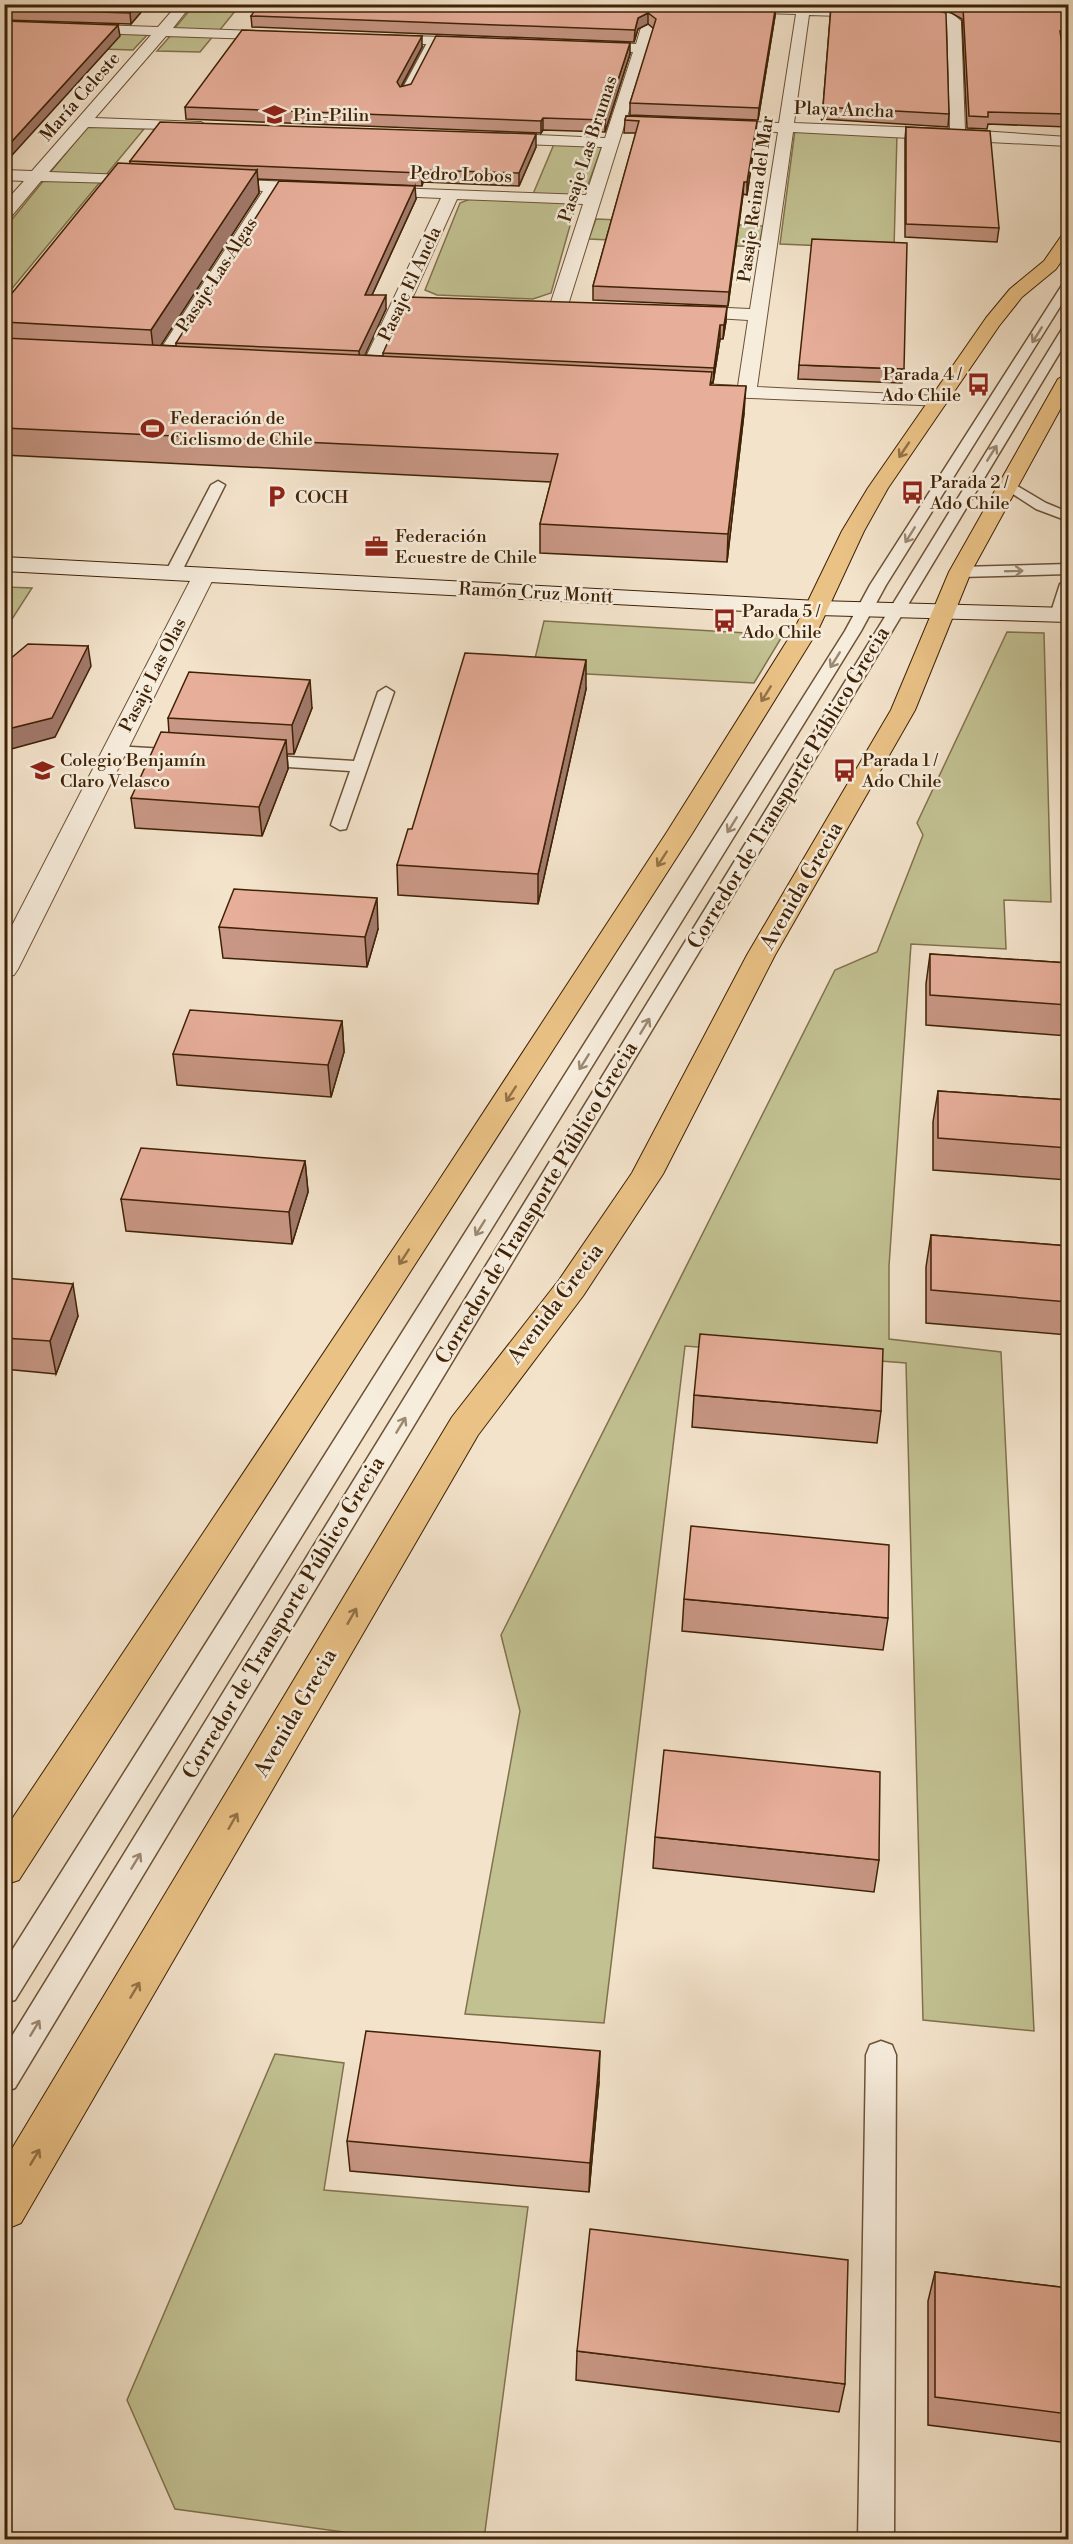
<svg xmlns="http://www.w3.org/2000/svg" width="1073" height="2544" font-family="'Libre Bodoni',serif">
  <rect width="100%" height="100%" fill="#f3e3cb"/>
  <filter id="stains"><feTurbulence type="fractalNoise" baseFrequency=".00333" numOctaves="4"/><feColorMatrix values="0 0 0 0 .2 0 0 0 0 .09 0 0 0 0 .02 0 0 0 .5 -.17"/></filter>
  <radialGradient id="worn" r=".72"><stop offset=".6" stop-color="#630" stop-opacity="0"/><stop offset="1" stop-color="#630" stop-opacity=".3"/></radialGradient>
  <path fill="#c2c192" stroke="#80724c" stroke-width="1.5" d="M 194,5 L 240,5 L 219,31 L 174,29 Z
    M 5,28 L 149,33 L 133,50 L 5,46 Z
    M 172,34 L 214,35 L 200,52 L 157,51 Z
    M 88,126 L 144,129 L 5,297 L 5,228 Z
    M 795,130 L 897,134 L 894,249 L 780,244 Z
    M 554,144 L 602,146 L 586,190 L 571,196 L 533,194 Z
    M 470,199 L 565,203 L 575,208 L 551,293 L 533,299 L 437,295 L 425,290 L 460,203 Z
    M 596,219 L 763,226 L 759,247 L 589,239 Z
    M 5,587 L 32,588 L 5,630 L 4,587 Z
    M 544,621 L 783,635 L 754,683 L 532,671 Z
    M 1007,632 L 1044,633 L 1051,902 L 1004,900 L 1006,949 L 911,944 L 889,1266 L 889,1339 L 1001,1352 L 1034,2031 L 923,2020 L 906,1363 L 685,1346 L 604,2023 L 465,2014 L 520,1711 L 501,1635 L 835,970 L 877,952 L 923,835 L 917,823 Z
    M 275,2054 L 344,2063 L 324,2190 L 528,2207 L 484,2539 L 394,2539 L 175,2509 L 127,2400 Z"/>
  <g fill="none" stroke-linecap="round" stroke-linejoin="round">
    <defs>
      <path id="lane" d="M 429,39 L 437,41 L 409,95 L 400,97 L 399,95 Z
        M 1064,282 L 1068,282 L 1068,294 L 886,585 L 861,631 L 15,2000 L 4,2003 L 4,1963 L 845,631 L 870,585 Z
        M 1068,325 L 1068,339 L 15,2088 L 4,2092 L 4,2049 L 1062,329 Z
        M 1007,480 L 1046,503 L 1068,512 L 1068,521 L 1036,509 L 1002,487 L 1000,484 Z
        M 218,481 L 225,485 L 181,573 L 178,576 L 168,576 L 165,573 L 211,485 Z
        M 1068,564 L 1068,574 L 960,577 L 952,572 L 960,567 Z
        M 1068,579 C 1069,592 1070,607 1063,618 L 1053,618 L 1050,615 L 1060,584 Z
        M 386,687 L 394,692 L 346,829 L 340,830 L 331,825 L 350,771 L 257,765 L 248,760 L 257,755 L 354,761 L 378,692 Z
        M 115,746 L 182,750 L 191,755 L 182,760 L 109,755 L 107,751 L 109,747 Z
        M 881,2041 L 892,2045 L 896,2055 L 894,2540 L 858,2540 L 866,2055 L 870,2045 Z"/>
      <path id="street" d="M 178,4 L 192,4 L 173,28 L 282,32 L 289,36 L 282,40 L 166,36 L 95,118 L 201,122 L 209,127 L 206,130 L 88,127 L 49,172 L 150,176 L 156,178 L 158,181 L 156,184 L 41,181 L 10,218 L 4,219 L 4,203 L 24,181 L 4,180 L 4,170 L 32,171 L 151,35 L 4,30 L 4,22 L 158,27 Z
        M 643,4 L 656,4 L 660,11 L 627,117 L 779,123 L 796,14 L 732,12 L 725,8 L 727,5 L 934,11 L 953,14 L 961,21 L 965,130 L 1068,137 L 1068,146 L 793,132 L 757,387 L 937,396 L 947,402 L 944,406 L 702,396 L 692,390 L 702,384 L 738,386 L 748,320 L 683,316 L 674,311 L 683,306 L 750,309 L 778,132 L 624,126 L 568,305 L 559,310 L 550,305 L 583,204 L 457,199 L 378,374 L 368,380 L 361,378 L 358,374 L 441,198 L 372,195 L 364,190 L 366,187 L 586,195 L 602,147 L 493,143 L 485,138 L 493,133 L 605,138 L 633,52 L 586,50 L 579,46 L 586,42 L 636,44 L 646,11 ZM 809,15 L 934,19 L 947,23 L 950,129 L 794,123 Z
        M 376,35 L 477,38 L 484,42 L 477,46 L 371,42 L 371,36 Z
        M 213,179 L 320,183 L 328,188 L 320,193 L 279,191 L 167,368 L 153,368 L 151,364 L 263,191 L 207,187 L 205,184 L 207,181 Z
        M 204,568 L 212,570 L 215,575 L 18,969 L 14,975 L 4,977 L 4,941 L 193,575 L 196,570 Z"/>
      <path id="secondary" d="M 4,557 L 818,601 L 1068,608 L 1068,622 L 818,615 L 4,571 Z"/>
      <path id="primary" d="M 1068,234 L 1068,251 L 1056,269 L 1022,297 L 999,326 L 888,488 L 864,531 L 818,630 L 693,832 L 19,1880 L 4,1885 L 4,1831 L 434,1188 L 667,832 L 794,630 L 842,531 L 868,488 L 986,318 L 1010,289 L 1044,261 L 1062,235 Z
        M 1068,373 L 1068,395 L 971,572 L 915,710 L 775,955 L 663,1174 L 583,1296 L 478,1435 L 21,2223 L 4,2230 L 4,2162 L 452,1417 L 559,1280 L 632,1173 L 747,955 L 891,710 L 949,572 L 1058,379 Z"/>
    </defs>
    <use href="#lane" stroke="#6c5236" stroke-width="3"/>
    <use href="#street" stroke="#6c5236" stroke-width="2"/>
    <use href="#secondary" stroke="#3f2205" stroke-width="2"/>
    <use href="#primary" stroke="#3f2205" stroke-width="2"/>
    <use href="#lane" fill="#f7eddd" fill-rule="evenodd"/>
    <use href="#street" fill="#f7eddd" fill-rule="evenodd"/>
    <use href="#secondary" fill="#f7eddd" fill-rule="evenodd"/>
    <use href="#primary" fill="#eac286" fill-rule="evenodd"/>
  </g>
  <path fill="#c79684" stroke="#3f2205" stroke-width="1.5" d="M 4,4 L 148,4 L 131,24 L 4,20 Z
    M 776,4 L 775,16 L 758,120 L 630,115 L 630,103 L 654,29 L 648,24 L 638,29 L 634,42 L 252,27 L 251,16 Z
    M 831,4 L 1068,4 L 1068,43 L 1061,43 L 1068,87 L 1068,127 L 988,124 L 987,129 L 967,128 L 962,19 L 948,11 L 935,10 L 949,114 L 948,127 L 822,119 L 831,7 L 929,10 L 831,6 Z
    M 422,47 L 401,87 L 630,54 L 605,132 L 543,130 L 541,133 L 186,119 L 185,107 Z
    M 626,116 L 756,133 L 747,195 L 743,194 L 728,306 L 593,300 L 593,286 L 636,133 L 624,133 L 625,120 Z
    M 906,127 L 999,228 L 997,242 L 905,237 L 905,140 Z
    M 536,147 L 519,186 L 423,182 L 422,186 L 258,179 L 259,193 L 160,345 L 176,346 L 176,343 L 416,199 L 372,295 L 386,309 L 364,355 L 383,356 L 383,353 L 726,321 L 723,339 L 720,339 L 713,383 L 711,382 L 711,385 L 744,413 L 727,562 L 540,553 L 540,524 L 551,482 L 4,455 L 4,303 L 130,164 L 130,161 Z
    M 799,365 L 904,369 L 902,383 L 798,379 Z
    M 1066,655 L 1068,655 L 1068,767 L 1061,683 Z
    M 586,689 L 538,904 L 398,895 L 397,865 L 412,829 Z
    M 312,708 L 294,754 L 287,754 L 288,769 L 262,836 L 135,828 L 131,798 L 169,733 L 168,718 Z
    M 219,927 L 378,929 L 367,967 L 223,958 Z
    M 930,954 L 1068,963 L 1068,1036 L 926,1025 L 926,984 Z
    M 342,1021 L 344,1052 L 331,1097 L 177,1085 L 173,1054 Z
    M 938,1091 L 1068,1100 L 1068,1180 L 933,1170 L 933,1122 Z
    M 305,1161 L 308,1192 L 292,1244 L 126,1231 L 121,1199 Z
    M 931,1235 L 1068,1246 L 1068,1335 L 926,1323 L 926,1267 Z
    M 4,1278 L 78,1316 L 56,1374 L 4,1369 Z
    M 694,1395 L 881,1411 L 877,1443 L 692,1427 Z
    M 684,1599 L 888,1618 L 883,1650 L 682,1631 Z
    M 655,1837 L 879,1860 L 874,1892 L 653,1868 Z
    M 599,2082 L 589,2192 L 350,2171 L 347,2141 Z
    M 935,2272 L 1068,2288 L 1068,2443 L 928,2425 L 928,2301 Z
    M 577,2351 L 845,2384 L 839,2412 L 576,2380 Z"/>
  <path fill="#a27a6c" stroke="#3f2205" stroke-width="1.5" d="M 137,4 L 148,4 L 131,24 L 130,13 Z
    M 776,4 L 775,16 L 758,120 L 759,108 Z
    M 648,13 L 648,24 L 638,29 L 634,42 L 635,30 L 638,18 Z
    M 118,25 L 120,36 L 4,164 L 4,150 Z
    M 422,36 L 422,47 L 397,94 L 397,82 Z
    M 630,43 L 630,54 L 605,132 L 605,120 Z
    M 543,118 L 543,130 L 541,133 L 541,121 Z
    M 757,121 L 756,133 L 747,195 L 747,182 Z
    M 536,134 L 536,147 L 519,186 L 519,173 Z
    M 257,170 L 259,193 L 154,356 L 151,330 Z
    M 423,170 L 423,182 L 422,186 L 421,173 Z
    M 744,182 L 743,194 L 728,306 L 729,292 Z
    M 415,186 L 416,199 L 366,308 L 365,295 Z
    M 386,295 L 386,309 L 360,366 L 359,351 Z
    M 727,307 L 726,321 L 723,339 L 724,325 Z
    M 720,325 L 720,339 L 713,383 L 714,368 Z
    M 746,386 L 744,413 L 727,562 L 728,534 Z
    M 88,646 L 91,666 L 55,737 L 4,751 L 4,730 Z
    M 586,660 L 586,689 L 538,904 L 538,874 Z
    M 310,680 L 312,708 L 294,754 L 292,725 Z
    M 286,740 L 288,769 L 262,836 L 259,807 Z
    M 377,898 L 378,929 L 367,967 L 365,937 Z
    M 342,1021 L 344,1052 L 331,1097 L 328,1065 Z
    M 305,1161 L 308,1192 L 292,1244 L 289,1212 Z
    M 73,1284 L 78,1316 L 56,1374 L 50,1341 Z
    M 4,1473 L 9,1495 L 4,1507 Z
    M 600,2051 L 599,2082 L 589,2192 L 590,2163 Z"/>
  <path fill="#e7ae9a" stroke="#3f2205" stroke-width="1.5" d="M 4,4 L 137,4 L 130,13 L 4,9 Z
    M 259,4 L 776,4 L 759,108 L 630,103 L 656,19 L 648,13 L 638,18 L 635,30 L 251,16 Z
    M 957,4 L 1068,4 L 1068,31 L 1060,31 L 1068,87 L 1068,114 L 988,112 L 988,117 L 969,116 L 963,8 Z
    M 831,7 L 935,10 L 946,13 L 949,114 L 823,107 Z
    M 4,21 L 118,25 L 4,150 Z
    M 242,30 L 422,36 L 397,82 L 400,87 L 411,84 L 436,36 L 630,43 L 605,120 L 543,118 L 541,121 L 185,107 Z
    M 626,116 L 757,121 L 747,182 L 744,182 L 729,292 L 593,286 L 639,121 L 625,120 Z
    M 160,122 L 536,134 L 519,173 L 423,170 L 421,173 L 130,161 Z
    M 906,127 L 990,131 L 999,228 L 906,224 Z
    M 118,163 L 257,170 L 151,330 L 4,322 L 4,303 Z
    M 279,181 L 415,186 L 365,295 L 386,295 L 359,351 L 176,343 Z
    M 812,239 L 907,243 L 904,369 L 799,365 Z
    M 408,297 L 727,307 L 724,325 L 720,325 L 714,368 L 383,353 Z
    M 4,338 L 712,372 L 710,385 L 746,386 L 728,534 L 540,524 L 558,454 L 4,428 Z
    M 28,644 L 88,646 L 52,718 L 4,730 L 4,664 Z
    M 465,653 L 586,660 L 538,874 L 397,865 L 408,829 L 412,829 Z
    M 1066,655 L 1068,655 L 1068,685 Z
    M 189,672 L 310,680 L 292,725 L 168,718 Z
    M 161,732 L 286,740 L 259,807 L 131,798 Z
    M 234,889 L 377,898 L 365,937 L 219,927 Z
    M 930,954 L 1068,963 L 1068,1005 L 930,995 Z
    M 190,1010 L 342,1021 L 328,1065 L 173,1054 Z
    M 938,1091 L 1068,1100 L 1068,1148 L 938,1138 Z
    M 141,1148 L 305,1161 L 289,1212 L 121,1199 Z
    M 931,1235 L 1068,1246 L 1068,1302 L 931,1290 Z
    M 4,1278 L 73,1284 L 50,1341 L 4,1338 Z
    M 700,1334 L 883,1349 L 881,1411 L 694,1395 Z
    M 691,1526 L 889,1545 L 888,1618 L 684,1599 Z
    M 664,1750 L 880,1772 L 879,1860 L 655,1837 Z
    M 366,2031 L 600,2051 L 590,2163 L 347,2141 Z
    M 590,2229 L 848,2260 L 845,2384 L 577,2351 Z
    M 935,2272 L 1068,2288 L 1068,2414 L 935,2397 Z"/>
  <defs><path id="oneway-shaft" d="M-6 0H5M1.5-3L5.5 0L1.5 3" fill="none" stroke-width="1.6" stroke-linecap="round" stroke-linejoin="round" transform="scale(1.5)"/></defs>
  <g stroke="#9b8871">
    <use href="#oneway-shaft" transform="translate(1037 335) rotate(122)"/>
    <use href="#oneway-shaft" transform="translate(992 453) rotate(-58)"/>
    <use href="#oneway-shaft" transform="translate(910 535) rotate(122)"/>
    <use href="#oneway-shaft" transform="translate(1014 571) rotate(-2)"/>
    <use href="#oneway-shaft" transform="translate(835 660) rotate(122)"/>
    <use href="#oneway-shaft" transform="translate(732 825) rotate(122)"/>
    <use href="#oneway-shaft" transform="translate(645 1026) rotate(-59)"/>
    <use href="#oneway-shaft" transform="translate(584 1062) rotate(122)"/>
    <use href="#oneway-shaft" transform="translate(480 1228) rotate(122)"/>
    <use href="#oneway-shaft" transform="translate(401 1425) rotate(-59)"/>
    <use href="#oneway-shaft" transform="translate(136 1861) rotate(-59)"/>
    <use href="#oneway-shaft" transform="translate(35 2028) rotate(-59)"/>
  </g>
  <g stroke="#947246">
    <use href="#oneway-shaft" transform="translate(904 450) rotate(124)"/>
    <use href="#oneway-shaft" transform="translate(766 694) rotate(122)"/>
    <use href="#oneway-shaft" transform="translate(662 859) rotate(123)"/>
    <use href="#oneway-shaft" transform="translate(511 1094) rotate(123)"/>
    <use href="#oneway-shaft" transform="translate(404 1257) rotate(123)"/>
    <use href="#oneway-shaft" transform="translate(352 1616) rotate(-60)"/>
    <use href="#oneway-shaft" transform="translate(233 1821) rotate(-60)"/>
    <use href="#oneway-shaft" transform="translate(135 1990) rotate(-59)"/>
    <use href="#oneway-shaft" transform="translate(35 2157) rotate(-59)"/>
  </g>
  <defs>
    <symbol id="school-bare" viewBox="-9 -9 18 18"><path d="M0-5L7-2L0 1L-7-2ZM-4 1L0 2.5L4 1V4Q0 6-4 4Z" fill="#8f2418" stroke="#f7eddd" stroke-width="2.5" paint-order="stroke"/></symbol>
    <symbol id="bus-bare" viewBox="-9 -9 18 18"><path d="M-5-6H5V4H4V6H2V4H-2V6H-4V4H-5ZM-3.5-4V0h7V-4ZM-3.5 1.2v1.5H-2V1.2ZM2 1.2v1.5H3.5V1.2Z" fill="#8f2418" stroke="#f7eddd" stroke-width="2.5" paint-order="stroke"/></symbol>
    <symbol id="stadium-bare" viewBox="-9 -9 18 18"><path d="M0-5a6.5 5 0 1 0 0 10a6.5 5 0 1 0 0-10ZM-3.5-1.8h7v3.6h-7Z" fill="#8f2418" stroke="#f7eddd" stroke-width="2.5" paint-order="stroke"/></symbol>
    <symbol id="parking-bare" viewBox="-9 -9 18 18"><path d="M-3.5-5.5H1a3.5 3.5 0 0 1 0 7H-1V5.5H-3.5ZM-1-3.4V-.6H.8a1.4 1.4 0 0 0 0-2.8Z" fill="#8f2418" stroke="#f7eddd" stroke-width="2.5" paint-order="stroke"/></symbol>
    <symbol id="office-bare" viewBox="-9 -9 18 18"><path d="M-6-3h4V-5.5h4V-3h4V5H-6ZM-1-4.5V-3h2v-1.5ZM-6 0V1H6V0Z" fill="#8f2418" stroke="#f7eddd" stroke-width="2.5" paint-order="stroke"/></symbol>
  </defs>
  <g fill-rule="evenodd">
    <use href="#school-bare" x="258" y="98" width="33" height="33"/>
    <use href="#bus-bare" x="962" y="368" width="33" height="33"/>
    <use href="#stadium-bare" x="136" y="412" width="33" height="33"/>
    <use href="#bus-bare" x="896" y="476" width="33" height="33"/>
    <use href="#parking-bare" x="260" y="480" width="33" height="33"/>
    <use href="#office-bare" x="360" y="530" width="33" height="33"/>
    <use href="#bus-bare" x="708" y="604" width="33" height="33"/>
    <use href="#school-bare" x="26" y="754" width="33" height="33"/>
    <use href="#bus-bare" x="828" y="754" width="33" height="33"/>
  </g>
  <g text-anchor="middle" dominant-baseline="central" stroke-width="5" stroke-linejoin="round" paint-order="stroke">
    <g font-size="18" fill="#3f2205" stroke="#f7eddd">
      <text transform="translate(80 97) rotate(-49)">María Celeste</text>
      <text transform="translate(844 110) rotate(2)">Playa Ancha</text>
      <text transform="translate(588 149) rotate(-72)">Pasaje Las Brumas</text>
      <text transform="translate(461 175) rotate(2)">Pedro Lobos</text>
      <text transform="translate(756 199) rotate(-82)">Pasaje Reina del Mar</text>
      <text transform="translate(217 275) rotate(-57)">Pasaje Las Algas</text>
      <text transform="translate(410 284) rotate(-65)">Pasaje El Ancla</text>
      <text transform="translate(536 593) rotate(3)">Ramón Cruz Montt</text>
      <text transform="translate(153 675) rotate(-63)">Pasaje Las Olas</text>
    </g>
    <g font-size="18" fill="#3f2205" stroke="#f7eddd" text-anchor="start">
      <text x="293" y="115">Pin-Pilin</text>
      <text x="961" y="374" text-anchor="end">Parada 4 /<tspan x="961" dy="21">Ado Chile</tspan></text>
      <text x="170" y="418">Federación de<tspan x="170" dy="21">Ciclismo de Chile</tspan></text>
      <text x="930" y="482">Parada 2 /<tspan x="930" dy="21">Ado Chile</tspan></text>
      <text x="295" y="497">COCH</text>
      <text x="395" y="536">Federación<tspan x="395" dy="21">Ecuestre de Chile</tspan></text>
      <text x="742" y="611">Parada 5 /<tspan x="742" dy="21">Ado Chile</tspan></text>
      <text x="60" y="760">Colegio Benjamín<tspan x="60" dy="21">Claro Velasco</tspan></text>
      <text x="862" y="760">Parada 1 /<tspan x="862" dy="21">Ado Chile</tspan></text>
    </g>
    <g font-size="21" fill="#3f2205" stroke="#f7eddd">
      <text transform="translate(789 788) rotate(-59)">Corredor de Transporte Público Grecia</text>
      <text transform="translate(802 886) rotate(-60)">Avenida Grecia</text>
      <text transform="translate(537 1203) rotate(-59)">Corredor de Transporte Público Grecia</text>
      <text transform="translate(556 1304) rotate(-53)">Avenida Grecia</text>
      <text transform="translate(284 1618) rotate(-59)">Corredor de Transporte Público Grecia</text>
      <text transform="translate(296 1713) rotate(-60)">Avenida Grecia</text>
    </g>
  </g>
  <rect width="1073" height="2544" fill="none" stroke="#f3e3cb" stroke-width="24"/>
  <rect x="6" y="6" width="1061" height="2532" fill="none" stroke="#3f2205" stroke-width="3"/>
  <rect x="12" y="12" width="1049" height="2520" fill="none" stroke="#3f2205" stroke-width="1.5"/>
  <rect width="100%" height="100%" filter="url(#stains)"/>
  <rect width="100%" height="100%" fill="url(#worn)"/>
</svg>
